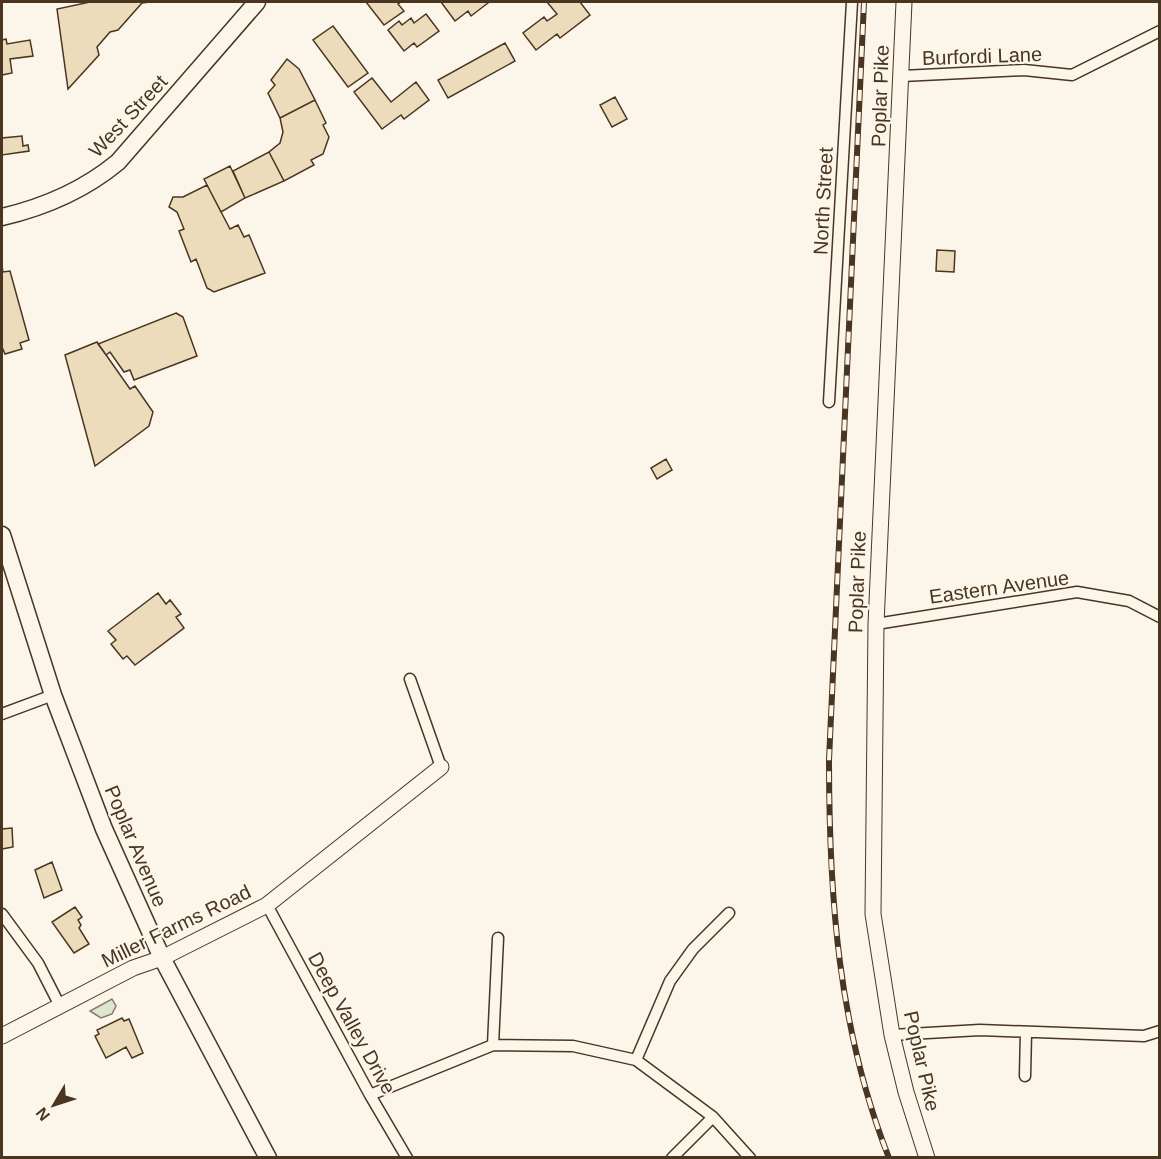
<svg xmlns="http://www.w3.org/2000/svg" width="1161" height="1159" font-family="Helvetica,sans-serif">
  <rect width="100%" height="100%" fill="#fbf6e9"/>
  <path fill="#dce7d0" stroke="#887966" stroke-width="1.5" d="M 112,999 L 116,1006 L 112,1014 L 101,1018 L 90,1011 Z"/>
  <path fill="#ecdcbc" stroke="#4a3520" stroke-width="1.5" d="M 90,2 L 150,2 L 142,3 L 118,30 L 110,32 L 97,47 L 99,55 L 68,89 L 57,9 Z
    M 366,2 L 401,2 L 398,4 L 404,11 L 384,25 Z
    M 441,2 L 486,2 L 488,3 L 471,16 L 468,11 L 455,21 Z
    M 547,2 L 580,2 L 590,15 L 560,38 L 557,34 L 536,50 L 523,33 L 544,17 L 547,21 L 557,14 Z
    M 426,14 L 439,31 L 417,47 L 414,43 L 404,51 L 388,30 L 399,21 L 402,25 L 411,18 L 414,23 Z
    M 333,26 L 368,73 L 348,87 L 313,40 Z
    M 6,39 L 7,44 L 30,40 L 33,56 L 10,59 L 12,73 L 2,75 L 2,40 Z
    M 505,43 L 515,61 L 448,98 L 438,80 Z
    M 287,59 L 299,69 L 315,100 L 280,118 L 268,93 L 275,85 L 271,80 Z
    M 372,78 L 391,102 L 416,82 L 429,100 L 404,119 L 401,115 L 382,129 L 354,92 Z
    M 615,97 L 627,119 L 612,127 L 600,105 Z
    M 315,100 L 326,123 L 323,125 L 329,137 L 323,154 L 311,160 L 314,165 L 284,181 L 269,152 L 280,143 L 283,132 L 280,118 Z
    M 22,136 L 23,146 L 28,145 L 29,151 L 2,155 L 2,138 Z
    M 269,152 L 284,181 L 245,198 L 233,171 Z
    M 230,166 L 245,198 L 221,212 L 204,179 Z
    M 207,185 L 230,229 L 238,225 L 244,237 L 249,235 L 265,273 L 214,292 L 207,288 L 196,259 L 191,262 L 179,231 L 184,229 L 177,212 L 169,207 L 173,197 L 183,197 Z
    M 937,250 L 955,251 L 954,272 L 936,271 Z
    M 2,266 L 3,272 L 10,271 L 29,340 L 20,343 L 22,349 L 5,354 L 2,347 Z
    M 176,313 L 183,317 L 197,356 L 134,380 L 130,370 L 124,372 L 110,352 L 106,355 L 98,344 Z
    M 97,342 L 130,389 L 135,386 L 153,412 L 149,426 L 95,466 L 65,355 Z
    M 666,459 L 672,470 L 657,479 L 651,468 Z
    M 158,593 L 166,604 L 170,600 L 181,614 L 176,617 L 184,628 L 135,665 L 127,656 L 123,659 L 111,644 L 116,640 L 108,631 Z
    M 12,828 L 13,847 L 2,849 L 2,829 Z
    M 52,862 L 62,890 L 44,898 L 35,870 Z
    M 75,907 L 82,917 L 78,920 L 81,925 L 79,928 L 89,944 L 74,953 L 52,922 Z
    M 122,1018 L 124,1021 L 129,1019 L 143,1053 L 132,1058 L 126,1047 L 106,1058 L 95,1036 L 99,1034 L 97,1030 Z"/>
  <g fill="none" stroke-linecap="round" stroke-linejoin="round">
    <defs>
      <path id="street" d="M 902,76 L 1024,70 L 1072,75 L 1160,31
        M 829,402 L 852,2
        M 876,624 L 1077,592 L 1129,601 L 1160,617
        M 410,679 L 441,767
        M 2,714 L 53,695
        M 267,905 L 370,1095 L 407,1158
        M 2,914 L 38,963 L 60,1006
        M 892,1035 L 980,1030 L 1144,1036 L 1160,1031
        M 493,1045 L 498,938
        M 636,1060 L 670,981 L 693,949 L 729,913
        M 1025,1076 L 1026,1032
        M 370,1095 L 493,1045 L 573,1046 L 636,1060 L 713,1117 L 750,1158
        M 672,1158 L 713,1117"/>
      <path id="secondary" d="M 904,2 L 876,624 L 873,914 L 892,1035 L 906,1092 L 927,1158
        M 2,1036 L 133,968 L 162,958 L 267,905 L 441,767"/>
      <path id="primary" d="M 2,217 C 45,207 83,191 118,162 L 257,2
        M 2,535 L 53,695 L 104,829 L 162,958 L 268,1158"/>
    </defs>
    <use href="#street" stroke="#4a3520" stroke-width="13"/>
    <use href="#secondary" stroke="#4a3520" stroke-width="17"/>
    <use href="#primary" stroke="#4a3520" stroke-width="19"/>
    <use href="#street" stroke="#fbf6e9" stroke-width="10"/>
    <use href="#secondary" stroke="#fbf6e9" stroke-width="15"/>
    <use href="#primary" stroke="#fbf6e9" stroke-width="16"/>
    <defs>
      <path id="rail" d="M 864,2 L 829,760 C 829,896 838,1029 889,1158"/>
    </defs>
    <use href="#rail" stroke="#4a3520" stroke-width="6"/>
    <use href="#rail" stroke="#fbf6e9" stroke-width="4" stroke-dasharray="11" stroke-linecap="butt"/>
  </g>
  <g text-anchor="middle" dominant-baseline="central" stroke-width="4.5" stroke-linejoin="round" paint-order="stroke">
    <g font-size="20" fill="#4a3520" stroke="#fbf6e9">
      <text transform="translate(982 56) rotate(-2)">Burfordi Lane</text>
      <text transform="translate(880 96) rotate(-88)">Poplar Pike</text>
      <text transform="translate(128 116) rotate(-47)">West Street</text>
      <text transform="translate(823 201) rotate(-87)">North Street</text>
      <text transform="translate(857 582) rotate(-88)">Poplar Pike</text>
      <text transform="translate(999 587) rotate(-8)">Eastern Avenue</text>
      <text transform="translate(136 846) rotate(67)">Poplar Avenue</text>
      <text transform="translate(176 926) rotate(-26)">Miller Farms Road</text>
      <text transform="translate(352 1023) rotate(61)">Deep Valley Drive</text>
      <text transform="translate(922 1061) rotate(77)">Poplar Pike</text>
    </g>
  </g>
  <rect width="1161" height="1159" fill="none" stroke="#4a3520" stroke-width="6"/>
  <g transform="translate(54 1105) rotate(231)" stroke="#fbf6e9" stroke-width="4.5" paint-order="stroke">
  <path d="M0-4.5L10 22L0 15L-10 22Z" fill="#4a3520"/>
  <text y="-9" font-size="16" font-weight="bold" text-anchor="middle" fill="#4a3520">N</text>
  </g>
</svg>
